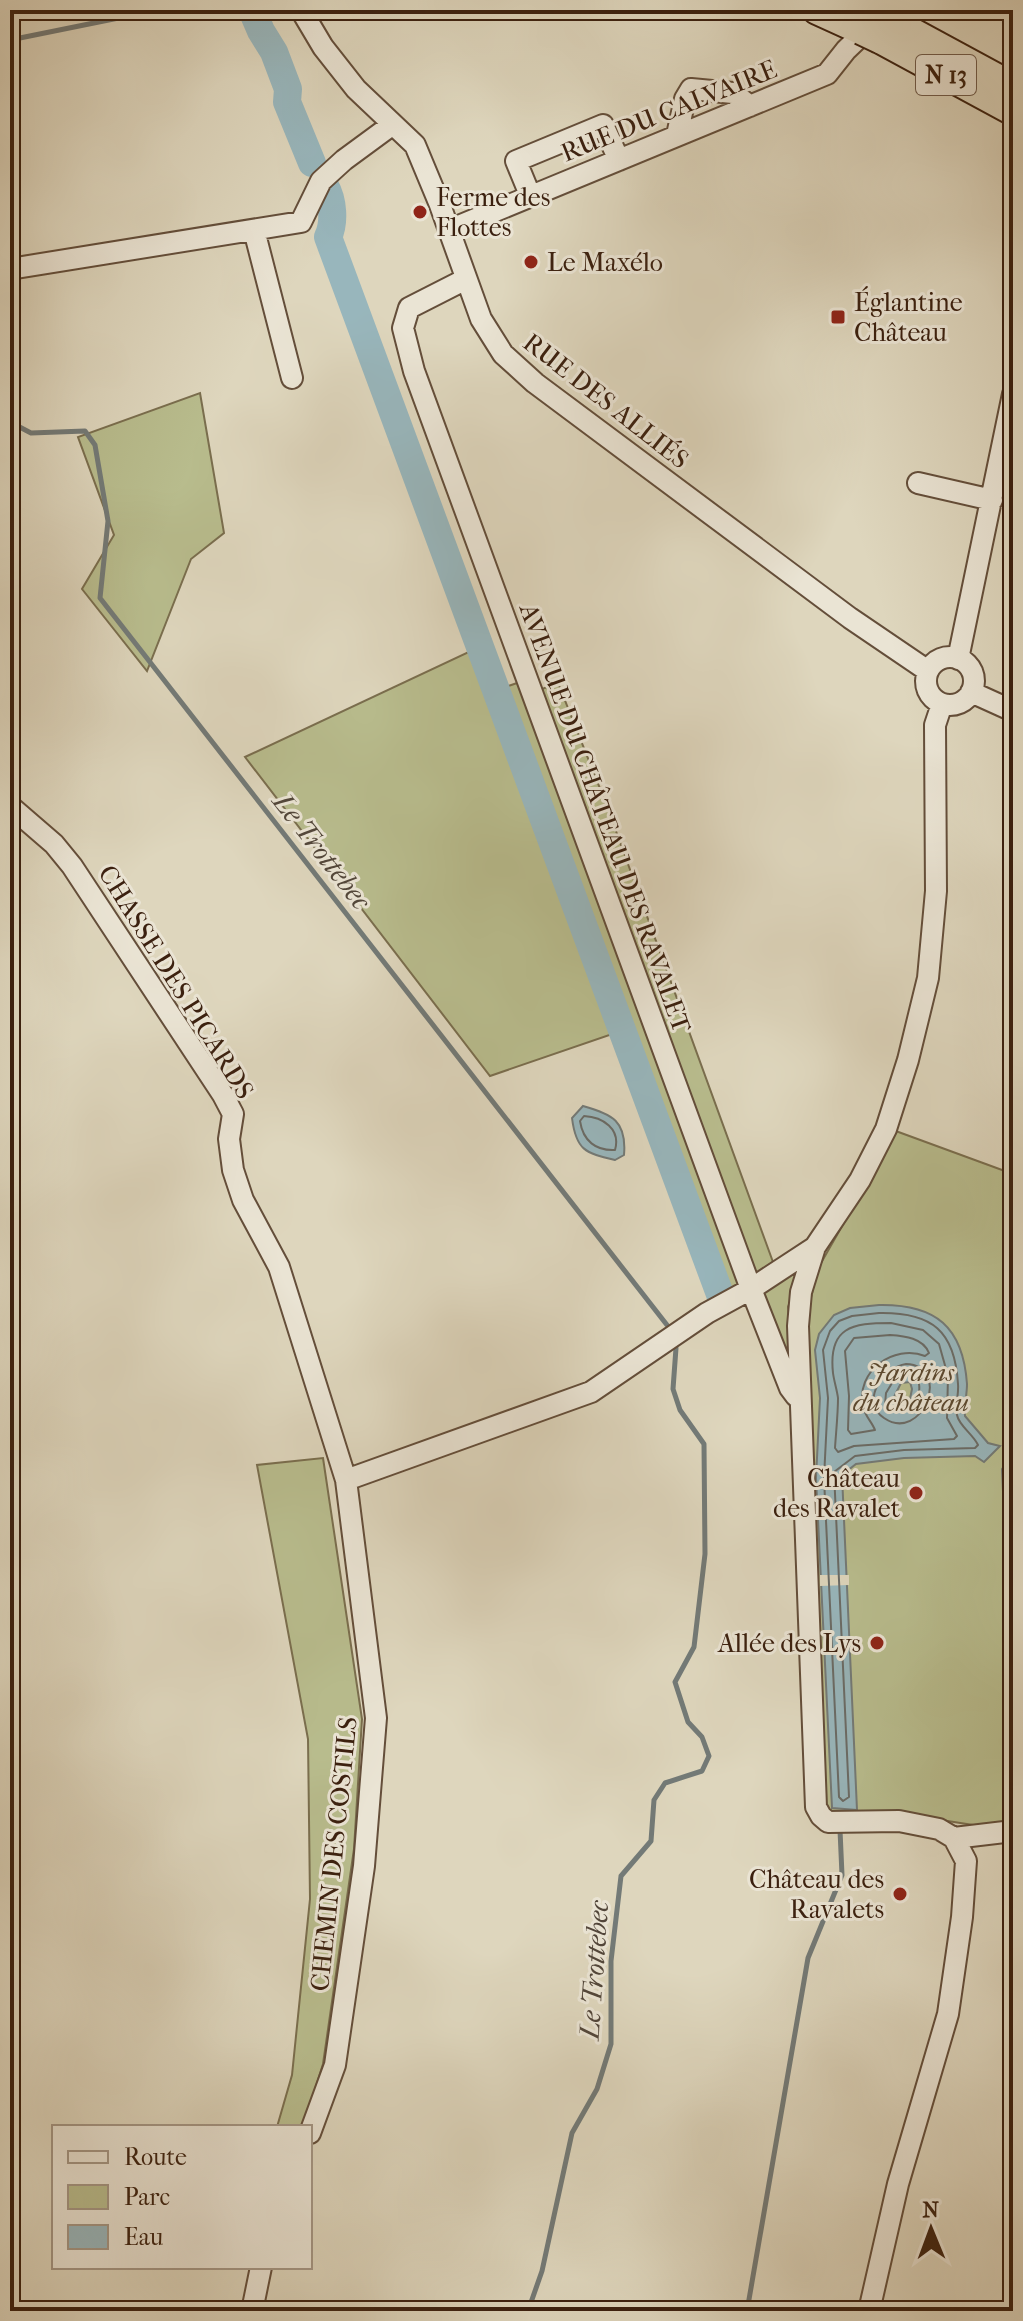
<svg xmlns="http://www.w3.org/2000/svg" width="1023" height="2321" font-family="'IM FELL French Canon',serif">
  <rect width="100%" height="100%" fill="#ded6bd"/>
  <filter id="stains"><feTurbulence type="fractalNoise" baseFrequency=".0025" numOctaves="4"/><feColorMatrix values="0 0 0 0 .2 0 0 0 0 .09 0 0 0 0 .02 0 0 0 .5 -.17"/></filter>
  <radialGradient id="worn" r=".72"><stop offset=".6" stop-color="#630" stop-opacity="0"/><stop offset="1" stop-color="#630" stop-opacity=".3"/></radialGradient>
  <path fill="#b8bc8d" stroke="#7a6e4e" stroke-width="2" d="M 200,393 L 224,533 L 191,559 L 147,671 L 82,589 L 114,535 L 78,437 Z
    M 475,649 L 497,690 L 520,682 L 526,695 L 558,683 L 605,801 L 773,1262 L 721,1297 L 618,1032 L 490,1076 L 245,757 Z
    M 893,1130 L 1013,1174 L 1013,1831 L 986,1833 L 973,1825 L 903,1814 L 832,1813 L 824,1806 L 806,1321 L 817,1270 L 878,1163 Z
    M 805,1261 L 788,1307 L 794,1372 L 758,1288 Z
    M 323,1458 L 362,1719 L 354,1849 L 323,2064 L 303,2127 L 277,2127 L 292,2075 L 310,1899 L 308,1739 L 257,1465 Z"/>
  <path fill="#98b6bc" stroke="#737a77" stroke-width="2" fill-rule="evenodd" d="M 583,1106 C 612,1114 627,1121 624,1155 L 615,1160 C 585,1153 576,1150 572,1118 Z
    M 879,1305 C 936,1304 963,1327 967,1384 C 967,1395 964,1405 965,1416 L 988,1443 L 1000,1446 L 984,1462 L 975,1456 L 904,1458 L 856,1464 L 842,1475 L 857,1810 L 832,1808 L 816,1478 L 820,1398 L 815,1350 L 819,1334 L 834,1315 L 850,1308 ZM 910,1382 L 912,1389 L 910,1399 L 895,1404 L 892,1401 L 901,1383 Z
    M 1013,1454 L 1013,1497 L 1010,1497 L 1003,1492 L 1002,1469 Z"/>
  <path fill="#ded6bd" d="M 820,1575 L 849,1575 L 849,1585 L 820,1586 Z"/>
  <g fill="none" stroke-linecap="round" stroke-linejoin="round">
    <path stroke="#6a6b66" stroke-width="2" d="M 584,1116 C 603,1117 621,1129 615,1150 C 596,1151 583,1141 580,1121 Z
      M 879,1313 C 932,1312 955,1331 958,1384 C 959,1394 955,1405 957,1415 C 959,1426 973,1434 978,1445 L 975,1448 L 904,1450 L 855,1456 L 834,1472 L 849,1797 L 843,1801 L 839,1797 L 824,1478 L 828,1398 L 823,1350 L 830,1331 L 839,1321 L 852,1316 Z
      M 891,1323 L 923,1330 L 939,1344 L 948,1376 L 947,1418 L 957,1436 L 954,1439 L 854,1446 L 838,1452 L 835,1448 C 836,1432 838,1414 838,1398 C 837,1390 834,1381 833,1373 C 828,1327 852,1323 891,1323 Z
      M 890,1335 C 905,1336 923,1338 929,1353 L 925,1356 C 894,1344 855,1371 863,1407 C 865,1416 872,1422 875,1430 L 851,1434 L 848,1430 L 849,1396 L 845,1351 L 854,1338 Z
      M 906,1364 C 953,1366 922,1444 884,1418 C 859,1401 884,1367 906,1364 Z
      M 907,1374 C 922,1375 920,1389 918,1401 L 905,1411 L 893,1411 L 885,1404 L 886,1393 L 895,1378 Z"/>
    <path stroke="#737a77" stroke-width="5" d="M 10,40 L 158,10
      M 10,422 L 31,433 L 85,431 L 95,445 L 108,521 L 100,598 L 667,1325
      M 528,2311 L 542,2271 L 572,2133 L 597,2089 L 611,2044 L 611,1961 L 621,1876 L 651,1841 L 654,1800 L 665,1783 L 702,1771 L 709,1756 L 702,1737 L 688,1722 L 675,1682 L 694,1647 L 705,1554 L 704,1444 L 680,1410 L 673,1389 L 676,1348
      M 747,2311 L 808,1958 L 842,1875 L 840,1830"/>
    <path stroke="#98b6bc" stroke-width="28" d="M 252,10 L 261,31 L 274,52 L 288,89 L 287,102 L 312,163
      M 325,186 C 333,200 335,222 328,237 L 721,1297"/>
    <defs>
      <path id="minor" d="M 301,10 L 323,47 L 356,89 L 415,145 L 440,205 L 481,319 L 503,354 L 535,383 L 850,618 L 928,671
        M 677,135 L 685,99 L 691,89 L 733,93 L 750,106
        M 530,195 L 516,161 L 603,125 L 619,160
        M 254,230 L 292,378
        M 449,230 L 827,74 L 846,50 L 872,25
        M 10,269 L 301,222 L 321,181 L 344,160 L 393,124
        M 466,279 L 409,308 L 403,328 L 414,371 L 751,1289 L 790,1388 L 796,1396
        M 918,483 L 992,500
        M926 681a24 24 0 1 1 48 0a24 24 0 1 1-48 0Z
        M 958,659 L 1013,394
        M 971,692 L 1013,711
        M 10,806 L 54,844 L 72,866 L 223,1095 L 233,1114 L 229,1139 L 233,1170 L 243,1200 L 279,1267 L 346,1480 L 376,1718 L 364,1866 L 335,2065 L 310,2133
        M 346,1480 L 591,1392 L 707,1313 L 751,1289 L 815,1247
        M 954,1838 L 1013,1831
        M 252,2311 L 261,2267
        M 869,2311 L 898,2184 L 948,2014 L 962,1917 L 966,1861 L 954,1838 L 939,1829 L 899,1821 L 828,1822 L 821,1816 L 816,1807 L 798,1326 L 801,1292 L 815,1247 L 860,1180 L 886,1129 L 908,1060 L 928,978 L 936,891 L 935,725 L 942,704"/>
      <path id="highway" d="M 817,10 L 861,30
        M 895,23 L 1013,87
        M 880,39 L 1013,111"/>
    </defs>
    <use href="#minor" stroke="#644e3a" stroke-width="24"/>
    <use href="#highway" stroke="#3b200f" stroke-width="32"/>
    <use href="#minor" stroke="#eae4d4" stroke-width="20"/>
    <use href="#highway" stroke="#ded6bd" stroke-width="28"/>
    <defs>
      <path id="highway-bridge" d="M 878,15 L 895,23
        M 861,30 L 880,39"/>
    </defs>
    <use href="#highway-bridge" stroke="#3b200f" stroke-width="32" stroke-linecap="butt"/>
    <use href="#highway-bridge" stroke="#ded6bd" stroke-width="28"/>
  </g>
  <g fill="#8f2418" stroke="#eae4d4" stroke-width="3">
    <circle cx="420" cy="212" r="8"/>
    <circle cx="531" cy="262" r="8"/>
    <rect x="830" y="309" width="16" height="16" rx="4"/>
    <circle cx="916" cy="1493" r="8"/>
    <circle cx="877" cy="1643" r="8"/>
    <circle cx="900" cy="1894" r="8"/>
  </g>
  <g text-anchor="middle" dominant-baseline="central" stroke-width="6" stroke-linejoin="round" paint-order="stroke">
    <rect fill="#eae4d4" stroke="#705b4a" stroke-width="2" x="916" y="55" width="60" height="40" rx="6"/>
    <g font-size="24" font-weight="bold" fill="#3b200f">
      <text x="946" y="75">N 13</text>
    </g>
    <g font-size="26" fill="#3b200f" stroke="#eae4d4">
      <text transform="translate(669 111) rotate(-22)">RUE DU CALVAIRE</text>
      <text transform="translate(606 401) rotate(38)">RUE DES ALLIÉS</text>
      <text transform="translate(605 818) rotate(70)">AVENUE DU CHÂTEAU DES RAVALET</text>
      <text transform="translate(176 982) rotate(58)">CHASSE DES PICARDS</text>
      <text transform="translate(334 1854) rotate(-84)">CHEMIN DES COSTILS</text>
    </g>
    <g font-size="26" fill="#3b200f" stroke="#eae4d4" text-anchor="start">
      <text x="436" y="197">Ferme des<tspan x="436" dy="30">Flottes</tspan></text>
      <text x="547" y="262">Le Maxélo</text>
      <text x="854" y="302">Églantine<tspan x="854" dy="30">Château</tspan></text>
      <text x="900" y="1478" text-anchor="end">Château<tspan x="900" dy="30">des Ravalet</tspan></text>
      <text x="861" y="1643" text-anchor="end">Allée des Lys</text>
      <text x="884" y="1879" text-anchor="end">Château des<tspan x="884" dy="30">Ravalets</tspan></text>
    </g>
    <g font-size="26" font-style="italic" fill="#5a472e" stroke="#eae4d4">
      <text x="911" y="1372">Jardins<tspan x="911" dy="30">du château</tspan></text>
    </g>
    <g font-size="28" font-style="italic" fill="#52463a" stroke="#eae4d4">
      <text transform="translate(322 851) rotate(52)">Le Trottebec</text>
      <text transform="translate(594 1970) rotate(-86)">Le Trottebec</text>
    </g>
  </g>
  <rect width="1023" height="2321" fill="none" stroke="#ded6bd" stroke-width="40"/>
  <rect x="12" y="12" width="999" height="2297" fill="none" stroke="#3b200f" stroke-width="4"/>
  <rect x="20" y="20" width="983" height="2281" fill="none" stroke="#3b200f" stroke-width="2"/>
  <rect x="52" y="2125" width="260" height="144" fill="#eae4d4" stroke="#a49685" stroke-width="2"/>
  <rect x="68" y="2151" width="40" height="12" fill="#eae4d4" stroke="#a49685" stroke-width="2"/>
  <text x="124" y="2165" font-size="24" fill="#3b200f">Route</text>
  <rect x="68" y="2185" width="40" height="24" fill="#b8bc8d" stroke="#a49685" stroke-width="2"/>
  <text x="124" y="2205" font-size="24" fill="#3b200f">Parc</text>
  <rect x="68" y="2225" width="40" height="24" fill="#98b6bc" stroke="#a49685" stroke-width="2"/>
  <text x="124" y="2245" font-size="24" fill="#3b200f">Eau</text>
  <g transform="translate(931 2229) rotate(359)" stroke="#eae4d4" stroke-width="6" paint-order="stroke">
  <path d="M0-6L14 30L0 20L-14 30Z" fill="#3b200f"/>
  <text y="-12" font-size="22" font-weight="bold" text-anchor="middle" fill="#3b200f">N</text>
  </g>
  <rect width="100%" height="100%" filter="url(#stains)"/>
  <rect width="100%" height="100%" fill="url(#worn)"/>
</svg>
